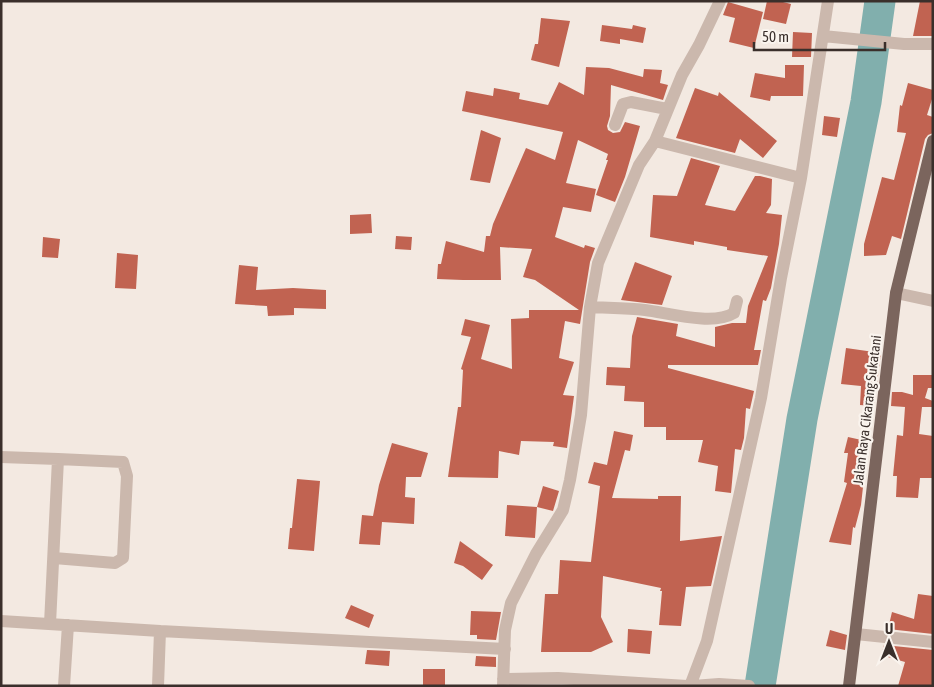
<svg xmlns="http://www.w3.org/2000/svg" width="934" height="687" font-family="'Asap Condensed',sans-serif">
  <rect width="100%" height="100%" fill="#f3e9e1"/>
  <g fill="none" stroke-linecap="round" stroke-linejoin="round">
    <path stroke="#81afad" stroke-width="31" d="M 760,686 L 802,419 L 866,102 L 880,1"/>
  </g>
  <path fill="#c16351" d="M 767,1 L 779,1 L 791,4 L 786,24 L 763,19 Z
    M 920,1 L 933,1 L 933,36 L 913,36 Z
    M 728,2 L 763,12 L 754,48 L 729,42 L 735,18 L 723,15 Z
    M 541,18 L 570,21 L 559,67 L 531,60 L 535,44 L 538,44 Z
    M 602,25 L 632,29 L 633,25 L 646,28 L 643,43 L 620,39 L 620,44 L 600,41 Z
    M 793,32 L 812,33 L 811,57 L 792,57 Z
    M 785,65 L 804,65 L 803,96 L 771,96 L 770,101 L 750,97 L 755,73 L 785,78 Z
    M 586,67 L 609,68 L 643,77 L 644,69 L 662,70 L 660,83 L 668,85 L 663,100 L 611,85 L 610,116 L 607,126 L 608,130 L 613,133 L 620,132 L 625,122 L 640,126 L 625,177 L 615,202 L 596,195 L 608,160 L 606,160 L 608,154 L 578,140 L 566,183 L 596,189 L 591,212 L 563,207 L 555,237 L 584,248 L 585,245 L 595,248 L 590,262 L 580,324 L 565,321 L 559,358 L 574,362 L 563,395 L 574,396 L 567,448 L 553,446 L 554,442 L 521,441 L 519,455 L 499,451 L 498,478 L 448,477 L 458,407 L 461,407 L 463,370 L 461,369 L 471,337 L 461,335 L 465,319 L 490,325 L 481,359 L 512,369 L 511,319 L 529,318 L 529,310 L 579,310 L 535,280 L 523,277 L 532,249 L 500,247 L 501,280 L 463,280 L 437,279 L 438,264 L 441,264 L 446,241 L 484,252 L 486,236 L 490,236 L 493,224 L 526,148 L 555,160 L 563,132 L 462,111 L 466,91 L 493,96 L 494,88 L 520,93 L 519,99 L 548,105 L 559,82 L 584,95 Z
    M 908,83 L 933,90 L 933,96 L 927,115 L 933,117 L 933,133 L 928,135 L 925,139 L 901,239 L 892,236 L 886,255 L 864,256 L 864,244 L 882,177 L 894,180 L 906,133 L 897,132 L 900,105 L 902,106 Z
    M 695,88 L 718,96 L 719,92 L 777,141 L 763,158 L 740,139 L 735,153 L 676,138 Z
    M 824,116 L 840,118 L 837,137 L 822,135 Z
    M 481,130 L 501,138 L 490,183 L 470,180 Z
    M 691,158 L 720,166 L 705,205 L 735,211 L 755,176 L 760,176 L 772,179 L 771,205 L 766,213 L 782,215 L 779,244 L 771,288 L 766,301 L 763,300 L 754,350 L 761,350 L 758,365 L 668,365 L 668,368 L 754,391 L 750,409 L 746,408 L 744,438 L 741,450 L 735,449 L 731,493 L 715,491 L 718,466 L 698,462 L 703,440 L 666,440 L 666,427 L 644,427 L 644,402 L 624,401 L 625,386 L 606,385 L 607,367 L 630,368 L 632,336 L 637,317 L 678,324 L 676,336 L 715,347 L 715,327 L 732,323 L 746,323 L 748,306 L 768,256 L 727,250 L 727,247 L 694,241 L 694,245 L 650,237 L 653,195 L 677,196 Z
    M 371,214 L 372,233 L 350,234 L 350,215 Z
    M 396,236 L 412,237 L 411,250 L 395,249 Z
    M 43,237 L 60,239 L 58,258 L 42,257 Z
    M 117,253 L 138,255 L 136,289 L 115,288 Z
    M 635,262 L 672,276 L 662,305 L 621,300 Z
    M 239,265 L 258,267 L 256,290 L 293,288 L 326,290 L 326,309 L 294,308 L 294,315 L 268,316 L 267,306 L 235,304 Z
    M 846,348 L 881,353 L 874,406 L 860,405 L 861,386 L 841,384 Z
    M 913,375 L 932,375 L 932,388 L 928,388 L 925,398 L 933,401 L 933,407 L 922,407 L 919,434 L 933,436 L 932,478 L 920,478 L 918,498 L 896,497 L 897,476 L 893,476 L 897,435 L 903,436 L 905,407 L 891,406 L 892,392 L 902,392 L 913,395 Z
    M 614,431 L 633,435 L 630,451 L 625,450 L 612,498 L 658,499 L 658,496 L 681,496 L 680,541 L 722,536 L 711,586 L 686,587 L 681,626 L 659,625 L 662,591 L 660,591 L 661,588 L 603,576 L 601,617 L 613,642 L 591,652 L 541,652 L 545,594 L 558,594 L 560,560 L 591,562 L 600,486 L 588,483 L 594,462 L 607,465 Z
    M 848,437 L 866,441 L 861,460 L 866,460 L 861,505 L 855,528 L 853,527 L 851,545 L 829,542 L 847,483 L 844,482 L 848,453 L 844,453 Z
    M 392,443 L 428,453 L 421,477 L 406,477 L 405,497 L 415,498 L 414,524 L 382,522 L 380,545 L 359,544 L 362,515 L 373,516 L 379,485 Z
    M 297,479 L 320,481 L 314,551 L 288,549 L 290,528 L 292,528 Z
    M 543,486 L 559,491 L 553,511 L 537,507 Z
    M 507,505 L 537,507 L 535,538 L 505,536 Z
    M 460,541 L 493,565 L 482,580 L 463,566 L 454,563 Z
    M 918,594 L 933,596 L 933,634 L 888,629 L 892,612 L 914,619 Z
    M 351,605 L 374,615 L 369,628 L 345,618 Z
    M 471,611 L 501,612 L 496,640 L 477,639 L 477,635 L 470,635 Z
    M 628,629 L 652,631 L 650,654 L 627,652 Z
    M 830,630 L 847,635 L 845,650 L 826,646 Z
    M 884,645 L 933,650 L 933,686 L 898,686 L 905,662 L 881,655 Z
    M 367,650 L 390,651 L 389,666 L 365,664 Z
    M 476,656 L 496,657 L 496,667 L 475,666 Z
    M 423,669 L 445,669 L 445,686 L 423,686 Z"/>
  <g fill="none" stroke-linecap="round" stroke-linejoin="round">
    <path stroke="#cbb8ad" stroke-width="12" d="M 823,36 L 904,44 L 933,44
      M 615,125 L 623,104 L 631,102 L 667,109
      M 655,141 L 801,178
      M 896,293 L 933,301
      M 590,307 C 609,308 627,308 645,310 C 669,313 713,326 734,313 L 737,301
      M 1,457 L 58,459 L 50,624
      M 54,558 L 115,563 L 123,558 L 127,476 L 123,462 L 58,459
      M 1,621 L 160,631
      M 856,634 L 933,642
      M 503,679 L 558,678 L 687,686
      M 64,686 L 68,625
      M 158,686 L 160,631 L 505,649
      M 503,686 L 505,630 L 511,603 L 536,554 L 563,510 L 570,480 L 581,415 L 590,307 L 598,263 L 639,165 L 655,141 L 682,75 L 699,45 L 720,1
      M 690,686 L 707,641 L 761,398 L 781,278 L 801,178 L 828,1
      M 693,686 L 719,684 L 749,686"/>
    <path stroke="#7b655d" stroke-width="12" d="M 849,686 L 896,293 L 933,141"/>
  </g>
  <g text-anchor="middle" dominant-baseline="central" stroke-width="4.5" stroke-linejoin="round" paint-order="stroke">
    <g font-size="14" fill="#3a2f2b" stroke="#faf4ee">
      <text transform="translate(867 410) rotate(-83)">Jalan Raya Cikarang Sukatani</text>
    </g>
  </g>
  <rect width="934" height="687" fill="none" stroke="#3a2f2b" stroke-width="5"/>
  <g transform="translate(889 642)" stroke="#faf4ee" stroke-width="4" paint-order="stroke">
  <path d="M0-4L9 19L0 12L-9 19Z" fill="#3a2f2b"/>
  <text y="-8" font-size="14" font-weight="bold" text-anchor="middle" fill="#3a2f2b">U</text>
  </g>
  <path d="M754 42v8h131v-8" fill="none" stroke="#3a2f2b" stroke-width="2.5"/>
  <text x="762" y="42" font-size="15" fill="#3a2f2b" stroke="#faf4ee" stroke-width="4" paint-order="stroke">50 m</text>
</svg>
